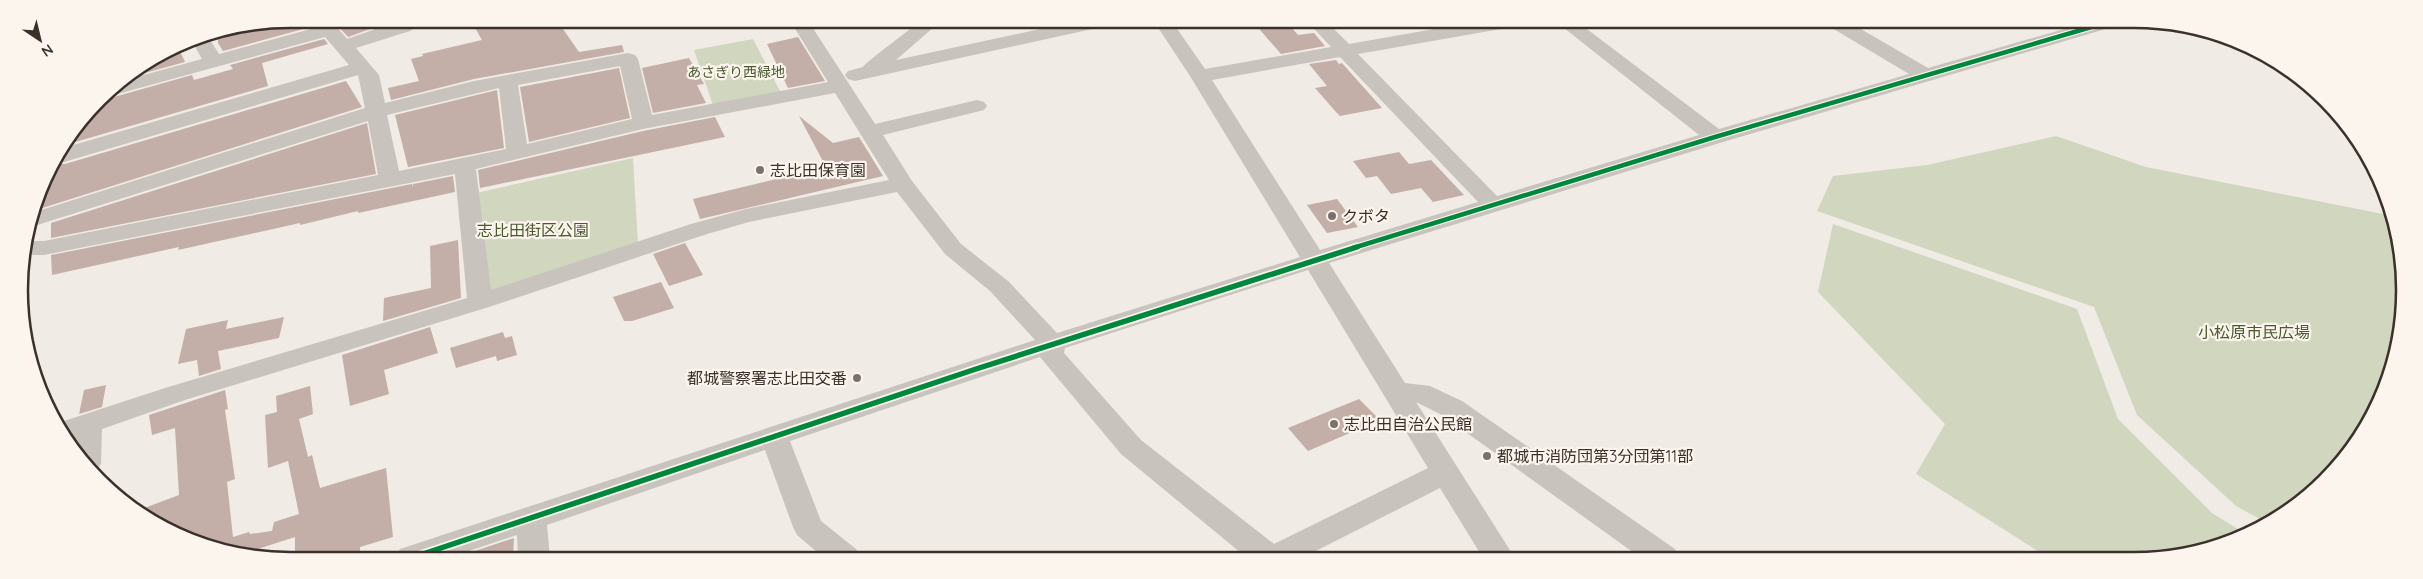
<svg xmlns="http://www.w3.org/2000/svg" width="2423" height="579" font-family="Quicksand,'Noto Sans JP',sans-serif">
  <rect width="100%" height="100%" fill="#f0ebe5"/>
  <path fill="#d1d6bf" d="M 753,39 L 781,93 L 713,105 L 694,50 Z
    M 2056,136 L 2146,167 L 2393,216 L 2395,220 L 2402,325 L 2376,410 L 2325,481 L 2267,523 L 2236,506 L 2137,415 L 2094,307 L 1817,211 L 1833,176 L 1927,165 Z
    M 633,158 L 638,245 L 495,294 L 487,291 L 476,193 Z
    M 1833,224 L 2077,309 L 2118,419 L 2212,513 L 2246,534 L 2169,558 L 2049,558 L 1916,474 L 1945,424 L 1818,292 Z"/>
  <path fill="#c3afa7" d="M 308,19 L 395,20 L 348,37 L 337,25 L 329,22 L 223,51 L 218,43 L 218,33 L 255,26 L 257,28 L 277,22 L 281,26 Z
    M 470,19 L 556,19 L 579,52 L 622,45 L 624,52 L 474,79 L 391,100 L 388,88 L 419,81 L 411,59 L 423,56 L 422,54 L 482,40 Z
    M 1273,20 L 1285,20 L 1298,35 L 1314,33 L 1325,46 L 1281,54 L 1254,23 Z
    M 798,37 L 825,81 L 788,88 L 767,44 Z
    M 324,39 L 328,44 L 262,63 L 268,86 L 65,145 L 102,98 L 114,97 L 192,75 L 194,80 L 233,69 L 230,65 Z
    M 177,45 L 185,62 L 123,79 L 158,57 Z
    M 689,58 L 704,84 L 697,85 L 706,103 L 653,113 L 642,68 Z
    M 1336,60 L 1339,64 L 1342,63 L 1382,108 L 1340,116 L 1336,112 L 1315,88 L 1327,86 L 1309,64 Z
    M 619,68 L 630,118 L 529,142 L 520,87 Z
    M 346,81 L 362,107 L 36,210 L 47,170 L 51,164 L 65,164 Z
    M 497,90 L 504,148 L 408,167 L 395,115 Z
    M 799,116 L 833,143 L 859,137 L 883,176 L 700,219 L 693,199 L 826,167 Z
    M 715,117 L 725,137 L 480,188 L 478,170 L 643,131 Z
    M 367,123 L 376,174 L 51,238 L 51,223 Z
    M 1399,152 L 1409,164 L 1431,160 L 1464,195 L 1433,202 L 1421,188 L 1391,194 L 1377,176 L 1366,178 L 1353,161 Z
    M 453,176 L 455,192 L 358,213 L 358,211 L 300,225 L 300,223 L 178,250 L 179,247 L 52,275 L 51,255 L 412,184 L 413,187 L 413,184 Z
    M 1337,199 L 1358,227 L 1327,233 L 1307,205 Z
    M 458,240 L 461,298 L 383,321 L 384,298 L 431,288 L 430,246 Z
    M 685,243 L 703,275 L 669,286 L 653,254 Z
    M 661,282 L 674,308 L 632,321 L 624,321 L 613,297 Z
    M 284,317 L 279,338 L 218,351 L 221,369 L 199,376 L 197,360 L 178,364 L 186,329 L 228,320 L 226,329 Z
    M 430,327 L 438,353 L 384,370 L 389,394 L 350,406 L 342,355 Z
    M 503,332 L 505,338 L 512,336 L 517,355 L 497,361 L 496,356 L 456,368 L 450,348 Z
    M 106,385 L 102,407 L 79,414 L 84,390 Z
    M 310,386 L 313,414 L 299,419 L 308,457 L 312,455 L 320,488 L 386,468 L 393,537 L 360,547 L 360,554 L 347,558 L 295,558 L 295,537 L 242,554 L 154,524 L 139,510 L 179,495 L 175,428 L 152,435 L 149,415 L 225,390 L 228,409 L 225,410 L 235,479 L 227,482 L 233,537 L 249,532 L 250,534 L 272,531 L 274,522 L 299,514 L 288,461 L 268,468 L 265,415 L 277,412 L 276,396 Z
    M 1359,399 L 1380,420 L 1308,451 L 1288,428 Z
    M 514,538 L 513,558 L 457,558 L 457,557 Z"/>
  <g fill="none" stroke-linecap="round" stroke-linejoin="round">
    <path fill="#c9c3be" fill-rule="evenodd" d="M 404,19 L 426,19 L 410,31 L 356,48 L 379,75 L 385,103 L 474,81 L 628,53 L 635,55 L 638,59 L 652,115 L 828,82 L 789,19 L 807,19 L 875,124 L 977,100 L 984,102 L 987,106 L 984,110 L 883,135 L 912,181 L 961,244 L 1008,281 L 1057,333 L 1300,257 L 1190,76 L 1153,20 L 1171,20 L 1205,69 L 1331,47 L 1306,20 L 1325,20 L 1349,44 L 1485,20 L 1527,20 L 1524,24 L 1518,26 L 1358,54 L 1497,196 L 1699,135 L 1554,20 L 1575,20 L 1719,129 L 1909,74 L 1827,25 L 1825,21 L 1847,21 L 1928,68 L 2092,21 L 2121,21 L 2119,25 L 1723,142 L 1329,263 L 1405,383 L 1430,386 L 1462,401 L 1675,549 L 1680,558 L 1641,558 L 1442,415 L 1416,402 L 1515,558 L 1483,558 L 1440,488 L 1302,558 L 1247,558 L 1121,454 L 1040,357 L 790,441 L 821,521 L 856,549 L 861,558 L 824,558 L 797,535 L 793,527 L 765,450 L 547,525 L 550,558 L 518,558 L 517,535 L 448,558 L 395,558 L 400,549 L 1035,340 L 990,291 L 945,254 L 897,192 L 749,222 L 707,234 L 489,307 L 185,400 L 102,429 L 101,464 L 95,472 C 83,461 72,456 73,439 L 67,441 L 58,423 L 165,388 L 467,298 L 455,174 L 44,255 L 24,255 L 28,241 L 44,241 L 378,175 L 368,121 L 31,227 L 35,212 L 365,108 L 358,75 L 64,162 L 52,163 L 63,148 L 349,65 L 325,37 L 114,95 L 103,96 L 111,86 L 118,82 L 202,59 L 190,38 L 207,35 L 219,54 L 329,24 L 336,26 L 347,39 ZM 1340,57 L 1478,202 L 1320,250 L 1212,80 ZM 620,66 L 632,119 L 527,144 L 518,85 ZM 499,88 L 506,149 L 399,171 L 387,115 ZM 835,93 L 889,180 L 746,209 L 691,224 L 491,290 L 476,169 L 643,129 ZM 1308,270 L 1428,468 L 1274,544 L 1141,440 L 1064,353 L 1065,348 Z
      M 922,20 L 942,20 L 896,60 L 1082,20 L 1115,20 L 1112,24 L 1106,26 L 855,81 L 848,79 L 845,75 L 848,71 L 863,67 C 865,63 913,27 922,20 Z"/>
    <defs>
      <path id="cycleway-far1" d="M 1353,248 L 1715,137 L 2112,21"/>
      <path id="cycleway" d="M 411,558 L 976,369 L 1357,247"/>
    </defs>
    <use href="#cycleway-far1" stroke="#fbf5ee" stroke-width="7"/>
    <use href="#cycleway" stroke="#fbf5ee" stroke-width="9"/>
    <use href="#cycleway-far1" stroke="#00873e" stroke-width="4.5"/>
    <use href="#cycleway" stroke="#00873e" stroke-width="5.5"/>
  </g>
  <g fill="#7a716c" stroke="#fbf5ee" stroke-width="2">
    <circle cx="760" cy="170" r="5"/>
    <circle cx="1332" cy="216" r="5"/>
    <circle cx="857" cy="378" r="5"/>
    <circle cx="1334" cy="424" r="5"/>
    <circle cx="1487" cy="456" r="5"/>
  </g>
  <g text-anchor="middle" dominant-baseline="central" stroke-width="4.5" stroke-linejoin="round" paint-order="stroke">
    <g font-size="14" fill="#4a5a2e" stroke="#fbf5ee">
      <text x="736" y="72">あさぎり西緑地</text>
    </g>
    <g font-size="16" fill="#3b302b" stroke="#fbf5ee" text-anchor="start">
      <text x="770" y="170">志比田保育園</text>
      <text x="1342" y="216">クボタ</text>
      <text x="847" y="378" text-anchor="end">都城警察署志比田交番</text>
      <text x="1344" y="424">志比田自治公民館</text>
      <text x="1497" y="456">都城市消防団第3分団第11部</text>
    </g>
    <g font-size="16" fill="#4a5a2e" stroke="#fbf5ee">
      <text x="533" y="230">志比田街区公園</text>
      <text x="2254" y="332">小松原市民広場</text>
    </g>
  </g>
  <path d="M0 0H2423V579H0ZM290 28H2134A262 262 0 0 1 2396 290V290A262 262 0 0 1 2134 552H290A262 262 0 0 1 28 290V290A262 262 0 0 1 290 28Z" fill="#fbf5ee" fill-rule="evenodd"/>
  <path fill="none" stroke="#3b302b" stroke-width="2.5" d="M290 28H2134A262 262 0 0 1 2396 290V290A262 262 0 0 1 2134 552H290A262 262 0 0 1 28 290V290A262 262 0 0 1 290 28Z"/>
  <g transform="translate(40 40) rotate(145)" stroke="#fbf5ee" stroke-width="4" paint-order="stroke">
  <path d="M0-4L9 19L0 12L-9 19Z" fill="#3b302b"/>
  <text y="-8" font-size="14" font-weight="bold" text-anchor="middle" fill="#3b302b">N</text>
  </g>
</svg>
